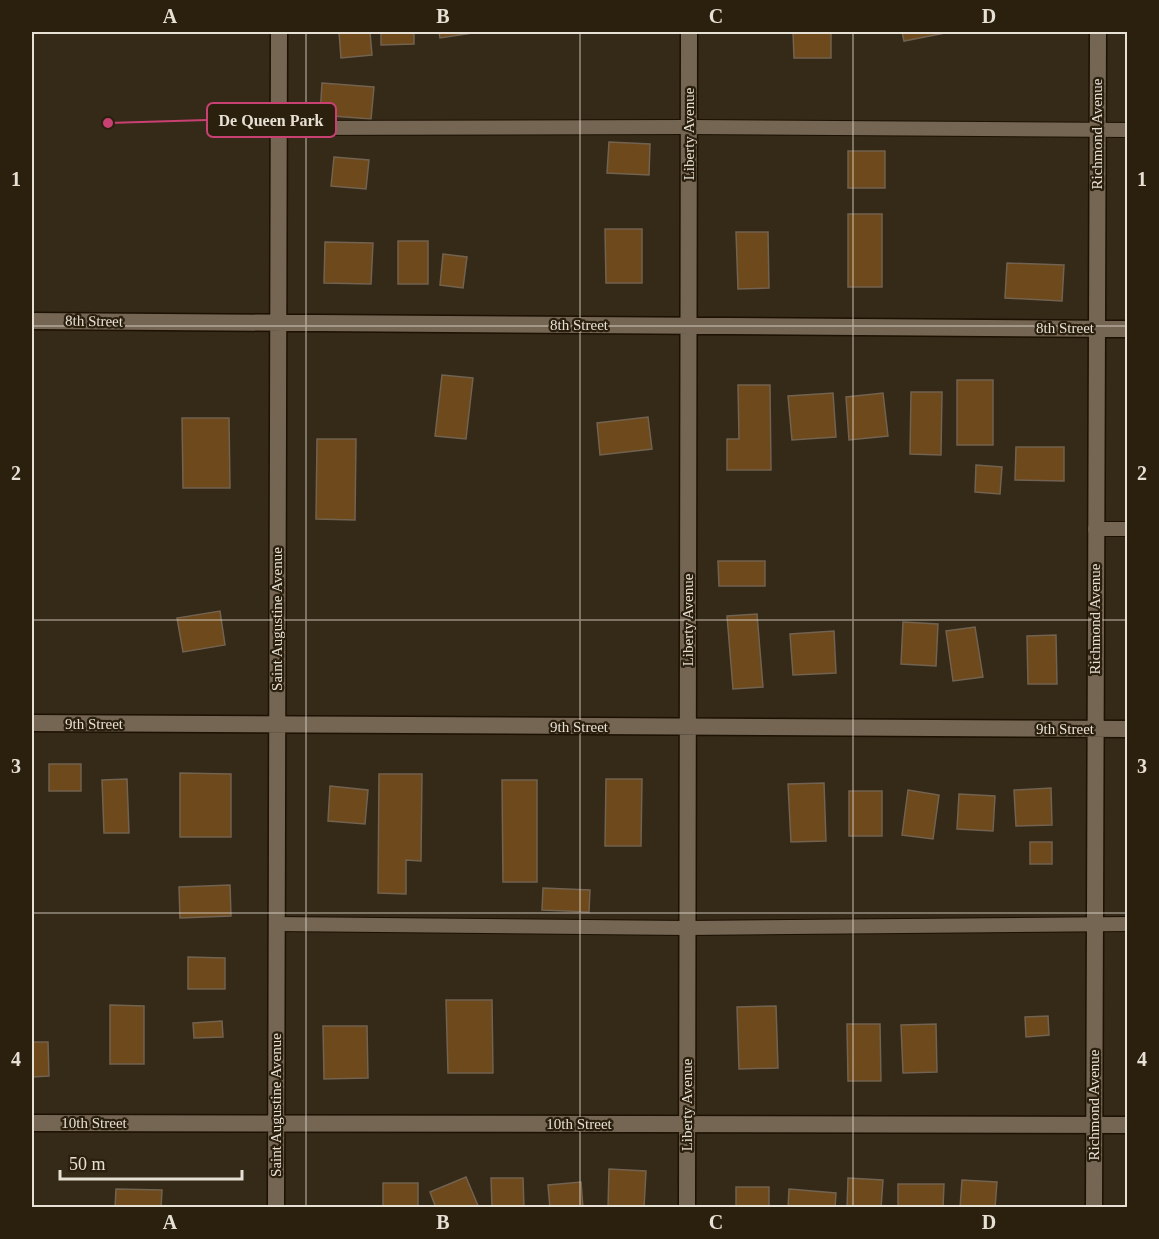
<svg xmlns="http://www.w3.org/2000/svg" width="1159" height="1239" font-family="'Times New Roman',serif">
  <rect width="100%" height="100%" fill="#352917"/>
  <path fill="#6d491b" stroke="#726250" stroke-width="1.5" d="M 339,32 L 370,32 L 372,55 L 341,58 Z
    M 381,32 L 414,32 L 414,44 L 381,45 Z
    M 439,32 L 479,32 L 440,38 Z
    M 793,32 L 831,32 L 831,58 L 794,58 Z
    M 902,32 L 944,32 L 945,33 L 904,41 Z
    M 322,83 L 374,87 L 371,119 L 320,115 Z
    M 609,142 L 650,144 L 649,175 L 607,173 Z
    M 848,151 L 885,151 L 885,188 L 848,188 Z
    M 334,157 L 369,160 L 366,189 L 331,186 Z
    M 848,214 L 882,214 L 882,287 L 848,287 Z
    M 605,229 L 642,229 L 642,283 L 606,283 Z
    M 736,232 L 768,232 L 769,288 L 738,289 Z
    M 398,241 L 428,241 L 428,284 L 398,284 Z
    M 325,242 L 373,243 L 371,284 L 324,283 Z
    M 443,254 L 467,257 L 463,288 L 440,285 Z
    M 1007,263 L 1064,265 L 1062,301 L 1005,298 Z
    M 442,375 L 473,378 L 466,439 L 435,436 Z
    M 957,380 L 993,380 L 993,445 L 957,445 Z
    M 738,385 L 770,385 L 771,470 L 727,470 L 727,439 L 739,439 Z
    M 911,392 L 942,392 L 941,455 L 910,454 Z
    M 833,393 L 836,437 L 792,440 L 788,396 Z
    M 883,393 L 888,436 L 849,440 L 846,397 Z
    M 648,417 L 652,449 L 600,455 L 597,423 Z
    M 182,418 L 229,418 L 230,488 L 183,488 Z
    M 317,439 L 356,439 L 355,520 L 316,519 Z
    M 1016,447 L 1064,447 L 1064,481 L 1015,480 Z
    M 976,465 L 1002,467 L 1000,494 L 975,492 Z
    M 718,561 L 765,561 L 765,586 L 719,586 Z
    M 220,611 L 225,645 L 183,652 L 177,618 Z
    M 757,614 L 763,687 L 733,689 L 727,616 Z
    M 903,622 L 938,624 L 936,666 L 901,664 Z
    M 975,627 L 983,677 L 953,681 L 946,631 Z
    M 834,631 L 836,673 L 793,675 L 790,634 Z
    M 1056,635 L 1057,684 L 1028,684 L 1027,636 Z
    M 49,764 L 81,764 L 81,791 L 49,791 Z
    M 180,773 L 231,774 L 231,837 L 180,837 Z
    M 379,774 L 422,774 L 421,861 L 406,860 L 406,894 L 378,893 Z
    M 127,779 L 129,833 L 104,833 L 102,780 Z
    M 606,779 L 642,779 L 641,846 L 605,846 Z
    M 502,780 L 537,780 L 537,882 L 503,882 Z
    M 824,783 L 826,841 L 791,842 L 788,784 Z
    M 330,786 L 368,790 L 365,824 L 328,821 Z
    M 1051,788 L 1052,825 L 1016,826 L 1014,790 Z
    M 908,790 L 939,795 L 933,839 L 902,835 Z
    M 849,791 L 882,791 L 882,836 L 849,836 Z
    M 959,794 L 995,796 L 993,831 L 957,829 Z
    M 1030,842 L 1052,842 L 1052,864 L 1030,864 Z
    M 230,885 L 231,916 L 180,918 L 179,887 Z
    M 543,888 L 590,890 L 589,912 L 542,910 Z
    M 188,957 L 225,958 L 225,989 L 188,989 Z
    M 446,1000 L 492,1000 L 493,1073 L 448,1073 Z
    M 110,1005 L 144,1006 L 144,1064 L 110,1064 Z
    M 776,1006 L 778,1068 L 739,1069 L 737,1007 Z
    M 1048,1016 L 1049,1035 L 1026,1037 L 1025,1017 Z
    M 222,1021 L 223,1037 L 194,1038 L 193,1023 Z
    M 847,1024 L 880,1024 L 881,1081 L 848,1081 Z
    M 936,1024 L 937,1072 L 903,1073 L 901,1025 Z
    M 323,1026 L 367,1026 L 368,1078 L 324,1079 Z
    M 32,1042 L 48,1042 L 49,1076 L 32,1077 Z
    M 609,1169 L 646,1171 L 644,1208 L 608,1208 Z
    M 466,1177 L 479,1208 L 436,1208 L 430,1192 Z
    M 491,1178 L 523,1178 L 524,1208 L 492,1208 Z
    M 848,1178 L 883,1180 L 881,1208 L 847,1208 Z
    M 962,1180 L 997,1182 L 995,1208 L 960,1208 Z
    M 581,1182 L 583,1208 L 550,1208 L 548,1185 Z
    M 383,1183 L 418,1183 L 418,1208 L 383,1208 Z
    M 898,1184 L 944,1184 L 943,1208 L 898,1208 Z
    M 736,1187 L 769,1187 L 769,1208 L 736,1208 Z
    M 116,1189 L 162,1190 L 161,1208 L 115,1208 Z
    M 789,1189 L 836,1193 L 835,1208 L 788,1208 Z"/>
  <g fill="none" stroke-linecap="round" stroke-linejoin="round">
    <defs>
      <path id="service" d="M 279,128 L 689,127 L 1128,130
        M 1095,529 L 1128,529
        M 276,924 L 687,928 L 1128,924"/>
      <path id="minor" d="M 32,321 L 1128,329
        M 32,723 L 1128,729
        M 32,1123 L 1128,1125
        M 276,1208 L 279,32
        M 687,1208 L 689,32
        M 1094,1208 L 1098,32"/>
    </defs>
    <use href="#service" stroke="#1c1102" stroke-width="16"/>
    <use href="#minor" stroke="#1c1102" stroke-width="19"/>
    <use href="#service" stroke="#746653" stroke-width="14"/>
    <use href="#minor" stroke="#746653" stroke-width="16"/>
  </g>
  <path fill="none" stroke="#e7e0d5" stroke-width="1.5" stroke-opacity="0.55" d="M 306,32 L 306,1208M 580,32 L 580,1208M 853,32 L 853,1208M 32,326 L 1128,326M 32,620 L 1128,620M 32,913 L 1128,913"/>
  <g text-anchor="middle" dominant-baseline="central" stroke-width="4.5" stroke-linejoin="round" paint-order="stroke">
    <g font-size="15" fill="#e7e0d5" stroke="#2b1f0e">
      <text transform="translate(689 134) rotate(-90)">Liberty Avenue</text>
      <text transform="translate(1097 134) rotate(-90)">Richmond Avenue</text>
      <text transform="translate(94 321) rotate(1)">8th Street</text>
      <text x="579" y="325">8th Street</text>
      <text x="1065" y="328">8th Street</text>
      <text transform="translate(277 619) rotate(-90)">Saint Augustine Avenue</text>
      <text transform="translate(1095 619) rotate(-90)">Richmond Avenue</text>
      <text transform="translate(688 620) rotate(-90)">Liberty Avenue</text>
      <text x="94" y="724">9th Street</text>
      <text x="579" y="727">9th Street</text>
      <text x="1065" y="729">9th Street</text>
      <text transform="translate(276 1105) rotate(-90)">Saint Augustine Avenue</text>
      <text transform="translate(687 1105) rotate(-90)">Liberty Avenue</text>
      <text transform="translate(1094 1105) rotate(-90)">Richmond Avenue</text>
      <text x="94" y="1123">10th Street</text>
      <text x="579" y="1124">10th Street</text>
    </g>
  </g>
  <path fill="none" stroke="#c94073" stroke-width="2" d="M108 123L207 120"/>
  <circle fill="#c94073" stroke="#2b1f0e" stroke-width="2" cx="108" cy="123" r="6"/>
  <rect fill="#2b1f0e" stroke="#c94073" stroke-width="2" x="207" y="103" width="129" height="34" rx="6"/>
  <g font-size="16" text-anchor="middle" font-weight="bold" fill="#e7e0d5">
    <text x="271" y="126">De Queen Park</text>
  </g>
  <rect width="1159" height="1239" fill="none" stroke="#2b1f0e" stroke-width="66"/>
  <path d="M60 1170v9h182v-9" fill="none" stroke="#e7e0d5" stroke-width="3"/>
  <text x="69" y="1170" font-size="18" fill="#e7e0d5" stroke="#2b1f0e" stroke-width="4.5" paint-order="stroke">50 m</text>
  <rect x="33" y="33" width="1093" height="1173" fill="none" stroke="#e7e0d5" stroke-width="2"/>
  <g font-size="20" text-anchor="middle" font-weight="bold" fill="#e7e0d5">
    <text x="170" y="23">A</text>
    <text x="443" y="23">B</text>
    <text x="716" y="23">C</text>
    <text x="989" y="23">D</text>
    <text x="16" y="186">1</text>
    <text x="1142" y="186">1</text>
    <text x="16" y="480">2</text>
    <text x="1142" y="480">2</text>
    <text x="16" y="773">3</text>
    <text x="1142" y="773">3</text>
    <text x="16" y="1066">4</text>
    <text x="1142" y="1066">4</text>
    <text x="170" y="1229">A</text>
    <text x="443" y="1229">B</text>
    <text x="716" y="1229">C</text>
    <text x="989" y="1229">D</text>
  </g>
</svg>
